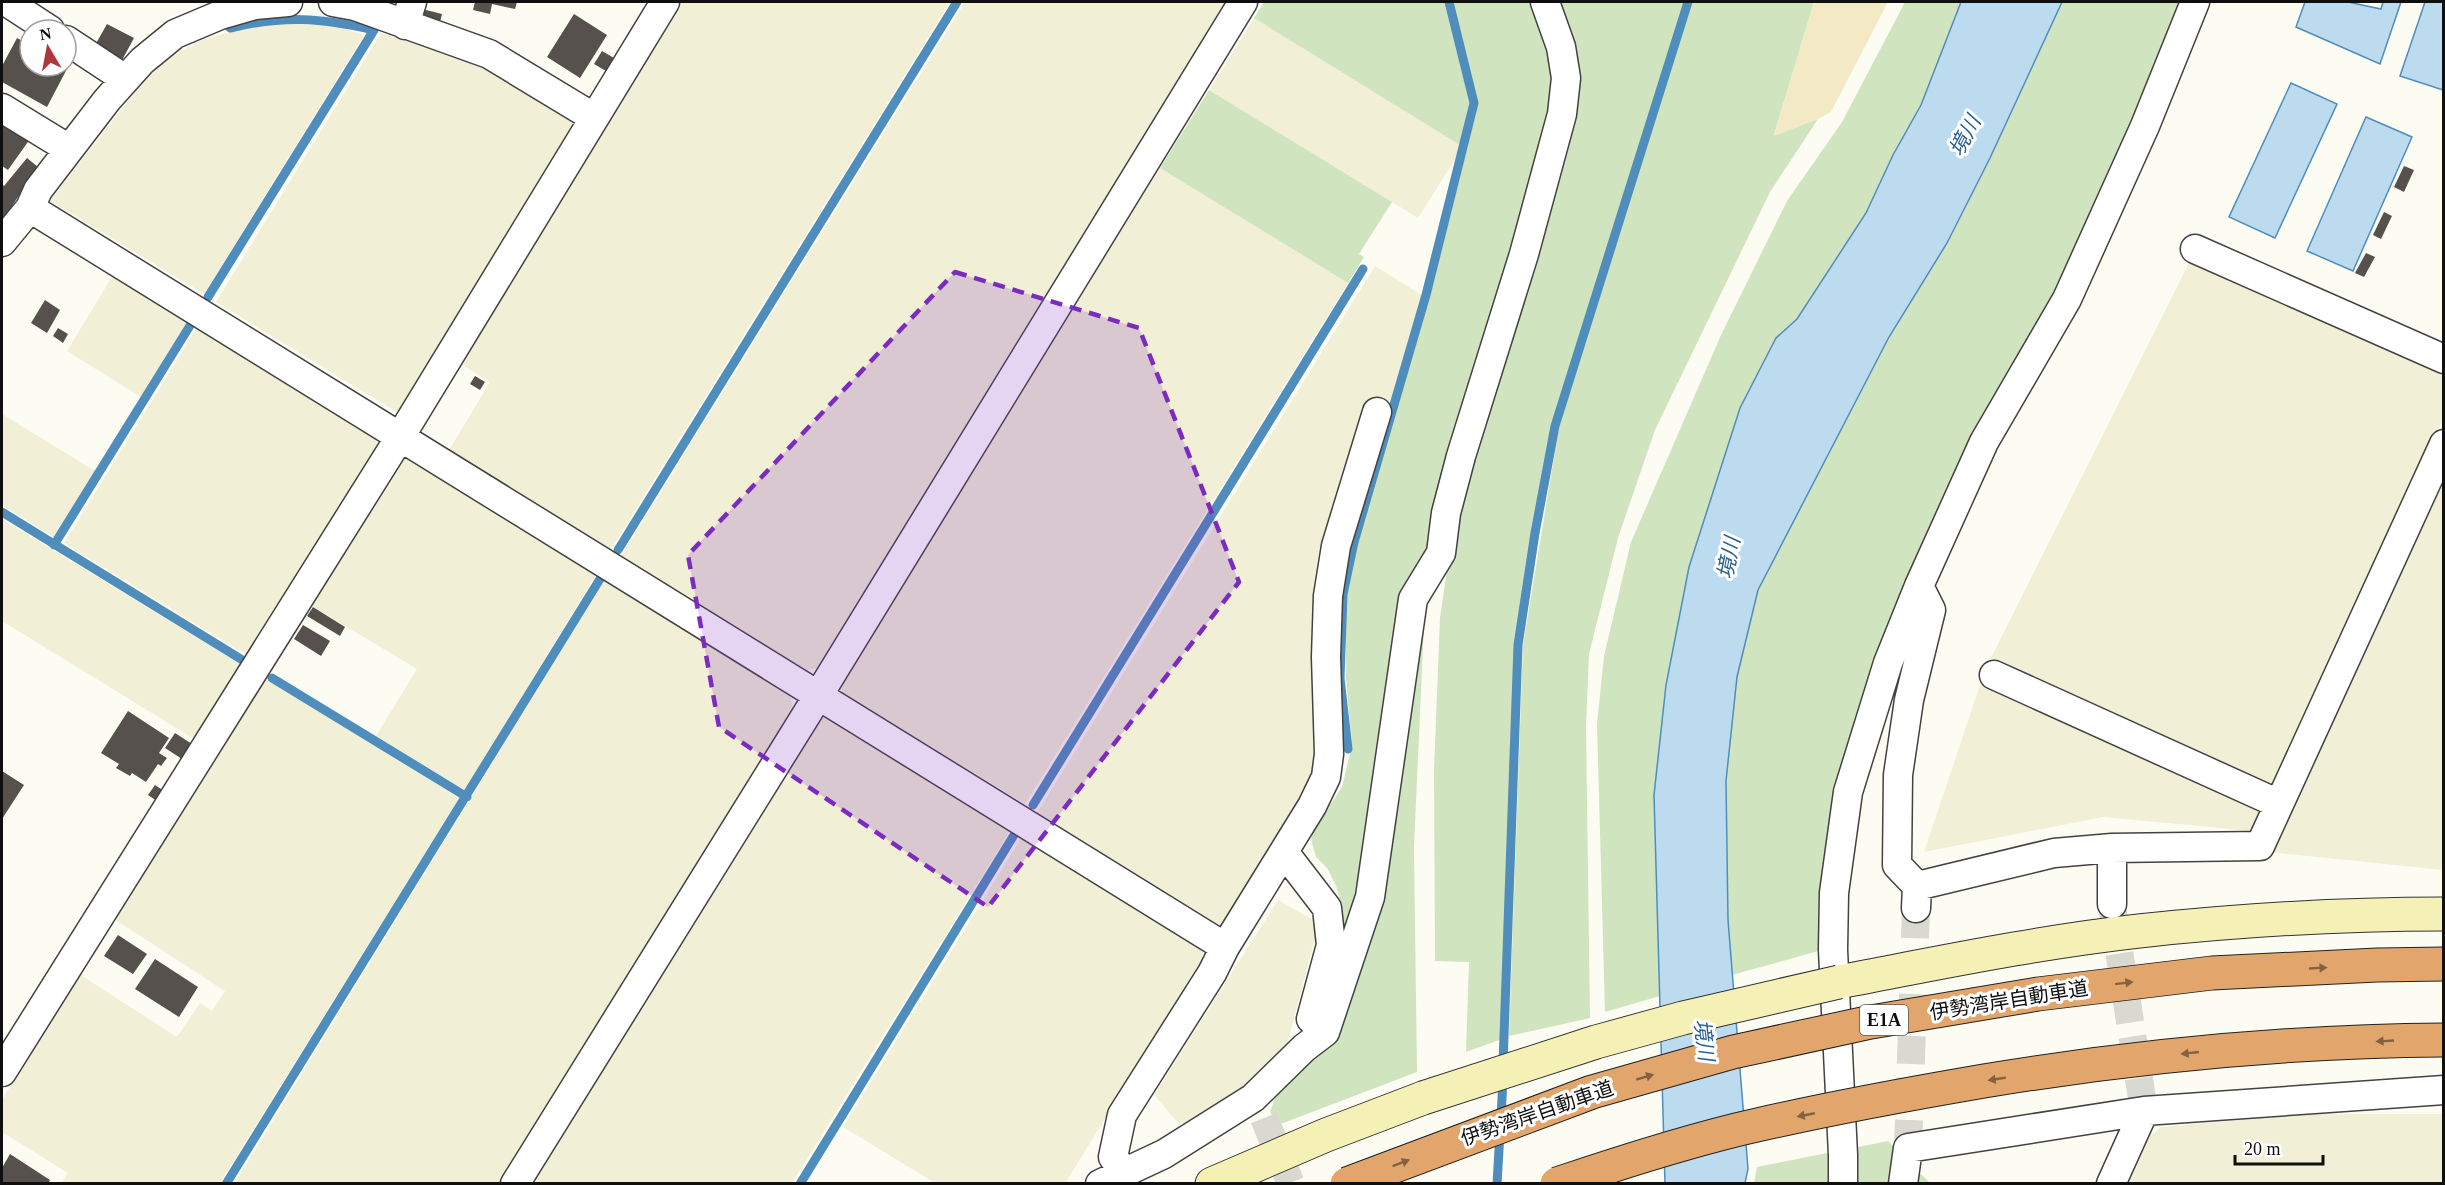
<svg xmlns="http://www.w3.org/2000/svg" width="2445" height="1185" font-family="'Times New Roman','Noto Sans JP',serif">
  <rect width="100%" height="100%" fill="#fdfcf3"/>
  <path fill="#f1efd5" d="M 679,2 L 950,2 L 610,551 L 448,452 L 490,382 L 456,361 Z
    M 965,2 L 1229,2 L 817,668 L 807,670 L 621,556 Z
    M 1254,18 L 1463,147 L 1418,218 L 1209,90 Z
    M 294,22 L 330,24 L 364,35 L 204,294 L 50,201 L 141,84 L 170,57 L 204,39 L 241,29 Z
    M 381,33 L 479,62 L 572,119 L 575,131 L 400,414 L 216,302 Z
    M 1160,168 L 1348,283 L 1025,804 L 842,692 L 841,684 Z
    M 2192,257 L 2443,370 L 2443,419 L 2253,831 L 2103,817 L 1924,852 L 1985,670 Z
    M 1375,266 L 1423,296 L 1393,408 L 1366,400 L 1319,549 L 1313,591 L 1315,776 L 1222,926 L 1037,813 Z
    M 113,275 L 188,320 L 141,397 L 67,351 Z
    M 198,326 L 375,434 L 378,451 L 250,657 L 64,543 Z
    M 2,414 L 95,471 L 54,537 L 2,505 Z
    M 398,458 L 411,458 L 598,571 L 465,790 L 376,736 L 417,669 L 309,604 Z
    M 2443,464 L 2443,870 L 2269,852 Z
    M 2,519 L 245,667 L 199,742 L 2,621 Z
    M 607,576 L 788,686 L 793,709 L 502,1183 L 234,1184 Z
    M 264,678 L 459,798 L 220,1183 L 62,1183 L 68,1173 L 2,1132 L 2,1100 L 79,974 L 177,1037 L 200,1003 L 212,1011 L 225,991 L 114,919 Z
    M 833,716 L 1013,826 L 792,1183 L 524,1184 L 810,719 Z
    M 1023,835 L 1199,942 L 1203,959 L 1066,1182 L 935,1183 L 843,1127 Z
    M 1278,900 L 1319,923 L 1286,1049 L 1237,1092 L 1189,1121 L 1179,1124 L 1154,1095 Z
    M 2304,1114 L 2443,1114 L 2443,1183 L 2123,1184 L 2141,1143 L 2161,1127 Z"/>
  <path fill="#d1e4c0" d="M 1264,2 L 1447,2 L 1471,103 L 1463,147 L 1254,18 Z
    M 1452,2 L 1536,2 L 1560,79 L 1447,479 L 1359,890 L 1344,947 L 1342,905 L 1336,886 L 1327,868 L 1316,857 L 1311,839 L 1316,826 L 1342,787 L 1352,745 L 1346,678 L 1346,594 L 1357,543 L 1428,295 L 1475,102 Z
    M 1557,2 L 1684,2 L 1553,420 L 1533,523 L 1515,646 L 1502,1039 L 1466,1052 L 1469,962 L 1435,961 L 1434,770 L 1440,618 L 1454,521 L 1571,124 Z
    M 1692,2 L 1814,2 L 1774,135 L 1818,119 L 1770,192 L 1655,430 L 1618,538 L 1589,654 L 1586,726 L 1590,1018 L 1509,1036 L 1523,645 L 1559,427 Z
    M 1905,2 L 1961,2 L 1921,105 L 1893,155 L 1866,213 L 1797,319 L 1776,338 L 1666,685 L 1654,795 L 1660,996 L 1605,1012 L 1597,724 L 1604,656 L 1631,542 L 1721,335 L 1787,201 L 1842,122 Z
    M 2062,2 L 2183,2 L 2060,289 L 1908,586 L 1822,950 L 1732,975 L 1728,920 L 1726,781 L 1737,677 L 1758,590 L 1889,337 L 1947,243 L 1990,158 Z
    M 1209,90 L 1392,202 L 1359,254 L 1364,257 L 1348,283 L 1160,168 Z
    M 1425,601 L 1414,847 L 1417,1072 L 1278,1125 L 1270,1112 L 1279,1087 L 1333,1042 Z
    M 1888,1141 L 1930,1183 L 1754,1184 L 1757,1167 Z"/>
  <path fill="#f3eac5" d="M 1814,2 L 1888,2 L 1831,112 L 1818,119 L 1774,136 Z"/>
  <path fill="#bddbef" stroke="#4e8dbc" stroke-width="1.5" d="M 1961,2 L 2062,2 L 1990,158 L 1947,243 L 1889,337 L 1758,590 L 1737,677 L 1726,781 L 1728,920 L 1748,1169 L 1745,1183 L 1665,1184 L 1654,795 L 1666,685 L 1689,567 L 1740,408 L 1776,338 L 1797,319 L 1866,213 L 1893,155 L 1921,105 Z
    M 2305,2 L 2348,2 L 2381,9 L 2383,2 L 2401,2 L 2380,64 L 2296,27 Z
    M 2425,2 L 2443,2 L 2443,90 L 2400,76 Z
    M 2291,83 L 2337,104 L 2275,238 L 2229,217 Z
    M 2366,117 L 2412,137 L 2353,271 L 2307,251 Z"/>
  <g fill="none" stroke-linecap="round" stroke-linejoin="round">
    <path stroke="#4e8dbc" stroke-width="9" d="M 208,297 L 374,30 C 321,18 284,15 230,28
      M 2,512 L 244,661
      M 54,545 L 191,324
      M 618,550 L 957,2
      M 272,678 L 467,797
      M 1348,749 L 1340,678 L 1343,594 L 1354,542 L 1426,295 L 1474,103 L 1449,2
      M 1033,805 L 1363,269
      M 1503,1064 L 1518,645 L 1535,533 L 1555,426 L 1688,2
      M 1501,1118 L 1503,1078
      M 226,1184 L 600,579
      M 800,1184 L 1014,835
      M 1497,1184 L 1500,1132"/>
  </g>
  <path fill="#56514d" d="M 475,2 L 517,2 L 515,9 L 492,4 L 490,14 L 473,10 Z
    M 422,9 L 442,14 L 440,22 L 420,17 Z
    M 574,14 L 607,35 L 580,78 L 547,57 Z
    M 107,24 L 134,38 L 121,62 L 94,47 Z
    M 17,38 L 30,45 L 30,66 L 69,65 L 47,107 L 2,82 L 2,66 Z
    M 602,51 L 614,58 L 606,71 L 594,64 Z
    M 2,120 L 30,139 L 8,170 L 2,166 Z
    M 27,158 L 38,167 L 2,221 L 2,184 L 4,186 Z
    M 2404,166 L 2414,170 L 2404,192 L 2394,187 Z
    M 2384,212 L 2392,216 L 2381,239 L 2373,235 Z
    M 2366,253 L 2375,257 L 2364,277 L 2355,273 Z
    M 45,300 L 60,310 L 47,333 L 31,323 Z
    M 58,328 L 68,334 L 63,343 L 53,336 Z
    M 475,376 L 485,382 L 480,390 L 470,384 Z
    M 313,607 L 345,627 L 340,636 L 307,616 Z
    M 303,625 L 330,641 L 321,656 L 294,639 Z
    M 128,711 L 169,738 L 159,753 L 167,758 L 161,766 L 158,764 L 146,782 L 132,773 L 130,776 L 116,768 L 119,764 L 101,753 Z
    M 175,733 L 192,744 L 182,759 L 165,748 Z
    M 2,771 L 24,785 L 2,819 Z
    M 155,785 L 164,791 L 157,801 L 148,795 Z
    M 118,935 L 147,954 L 133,974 L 104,956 Z
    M 155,959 L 198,987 L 179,1017 L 135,989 Z
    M 10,1154 L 50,1180 L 48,1184 L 2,1184 L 2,1168 Z"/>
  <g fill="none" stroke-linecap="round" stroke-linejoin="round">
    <path stroke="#d9d8d1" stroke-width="28" stroke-dasharray="28 14" stroke-linecap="butt" d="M 2113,912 L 2144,1111
      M 1264,1118 L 1291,1184
      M 1908,1148 L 1916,908"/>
    <defs>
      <path id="street" d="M 7,2 L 50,30
        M 333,2 L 355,6 L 489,54 L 593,117
        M 405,25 L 412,2
        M 66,40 L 125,79
        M 2,108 L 69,149
        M 30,208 L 1225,947
        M 2,242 L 30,208 L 38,190 L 107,100 L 142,61 L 175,34 L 220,15 L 255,5 L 288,2
        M 2195,249 L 2444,359
        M 1994,675 L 2279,804
        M 2112,848 L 2112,904
        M 1284,852 L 1327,908 L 1331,945 L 1311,1019
        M 1917,886 L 2054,853 L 2112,848 L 2260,846 L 2444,444
        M 1916,908 L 1917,886 L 1897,865 L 1898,775 L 1909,700 L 1931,610 L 1919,586
        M 2,1072 L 400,437 L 665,2
        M 1124,1171 L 1113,1157 L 1122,1115 L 1212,973 L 1225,947 L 1312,806 L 1326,777 L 1329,754 L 1326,657 L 1328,596 L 1336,546 L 1377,412
        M 515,1184 L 818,696 L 1243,2
        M 1100,1184 L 1164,1154 L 1253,1098 L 1304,1048 L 1325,1032 L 1370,897 L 1413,599 L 1441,553 L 1446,513 L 1461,456 L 1524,254 L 1562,114 L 1566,78 L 1561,47 L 1545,2
        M 1843,1184 L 1843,1155 L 1833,950 L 1834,893 L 1848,792 L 1888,663 L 1919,586 L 1984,442 L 2067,299 L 2145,126 L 2195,2
        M 1903,1184 L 1908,1148 L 2144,1111 L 2444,1090
        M 2111,1184 L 2144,1111"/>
      <path id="secondary" d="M 1839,982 C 1939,963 2039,942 2139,931 C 2240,920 2343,914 2444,914
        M 1212,1184 L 1326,1135 L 1423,1098"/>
    </defs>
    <use href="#street" stroke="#424242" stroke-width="31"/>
    <use href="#secondary" stroke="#313131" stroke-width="35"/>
    <use href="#street" stroke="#fff" stroke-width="28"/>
    <use href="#secondary" stroke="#f5f0b6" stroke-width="33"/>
    <defs>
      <path id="secondary-bridge" d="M 1423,1098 L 1596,1042 L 1683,1018 L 1839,982"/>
      <path id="highway-bridge" d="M 1347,1184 L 1592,1092 L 1733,1052 L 1871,1022 L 2038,994 L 2212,973 L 2377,965 L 2444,964
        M 1557,1184 C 1622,1162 1690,1140 1757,1125 C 1832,1108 1908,1094 1984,1081 C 2136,1056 2289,1041 2444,1040"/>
    </defs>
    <use href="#secondary-bridge" stroke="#313131" stroke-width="35" stroke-linecap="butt"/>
    <use href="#highway-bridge" stroke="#202020" stroke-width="35" stroke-linecap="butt"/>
    <use href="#secondary-bridge" stroke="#f5f0b6" stroke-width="33"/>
    <use href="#highway-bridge" stroke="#e2a66c" stroke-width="33"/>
  </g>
  <defs><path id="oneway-solid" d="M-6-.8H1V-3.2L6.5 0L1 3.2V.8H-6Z" transform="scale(1.5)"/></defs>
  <g fill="#836242">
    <use href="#oneway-solid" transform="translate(2318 968) rotate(-3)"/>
    <use href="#oneway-solid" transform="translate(2124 983) rotate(-7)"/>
    <use href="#oneway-solid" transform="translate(2385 1041) rotate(177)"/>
    <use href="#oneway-solid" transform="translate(2190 1053) rotate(174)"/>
    <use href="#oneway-solid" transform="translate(1645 1077) rotate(-16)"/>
    <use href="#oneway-solid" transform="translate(1997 1079) rotate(171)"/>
    <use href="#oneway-solid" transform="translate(1806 1115) rotate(169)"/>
    <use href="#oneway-solid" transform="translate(1401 1163) rotate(-21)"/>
  </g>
  <path fill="#7b2cbf" fill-opacity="0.2" stroke="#7b2cbf" stroke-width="4.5" stroke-dasharray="12 8" stroke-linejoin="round" d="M 955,272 L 1139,328 L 1239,582 L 988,907 L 719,727 L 688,555 Z"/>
  <g text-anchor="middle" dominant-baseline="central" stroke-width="6" stroke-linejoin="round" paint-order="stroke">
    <rect fill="#fff" stroke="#575757" stroke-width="1.5" x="1860" y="1005" width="48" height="30" rx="4.5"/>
    <g font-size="18" font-weight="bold" fill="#0f0f0f">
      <text x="1884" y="1020">E1A</text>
    </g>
    <g font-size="20" fill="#0f0f0f" stroke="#fff">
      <text transform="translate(2009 1000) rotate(-9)">伊勢湾岸自動車道</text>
      <text transform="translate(1537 1113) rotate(-19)">伊勢湾岸自動車道</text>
    </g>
    <g font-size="21" font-style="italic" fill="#286091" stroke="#fff">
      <text transform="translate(1965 136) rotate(-62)">境川</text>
      <text transform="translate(1729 558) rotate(-79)">境川</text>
      <text transform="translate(1704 1040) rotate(83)">境川</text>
    </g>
  </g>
  <rect width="2445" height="1185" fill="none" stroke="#0f0f0f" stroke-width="6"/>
  <g transform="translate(48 48) rotate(350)"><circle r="28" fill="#ffffff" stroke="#9f9f9f" stroke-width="1.5"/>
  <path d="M0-4.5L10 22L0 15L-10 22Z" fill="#ad383a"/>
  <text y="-9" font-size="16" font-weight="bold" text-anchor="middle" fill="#0f0f0f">N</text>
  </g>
  <path d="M2235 1155v9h88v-9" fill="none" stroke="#0f0f0f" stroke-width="3"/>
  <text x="2244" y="1155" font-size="18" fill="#0f0f0f" stroke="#ffffff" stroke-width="4.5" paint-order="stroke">20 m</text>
</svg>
